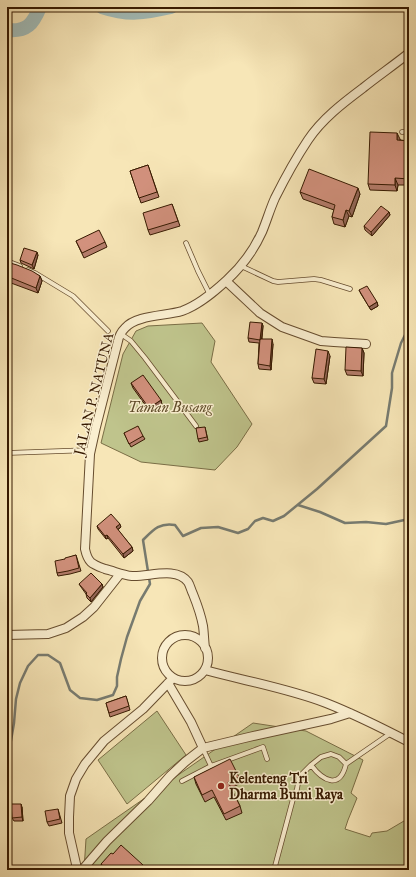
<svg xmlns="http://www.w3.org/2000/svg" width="416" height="877" font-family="'IM FELL Great Primer',serif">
  <rect width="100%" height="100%" fill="#f7e6b7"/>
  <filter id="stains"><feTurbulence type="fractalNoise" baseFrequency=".005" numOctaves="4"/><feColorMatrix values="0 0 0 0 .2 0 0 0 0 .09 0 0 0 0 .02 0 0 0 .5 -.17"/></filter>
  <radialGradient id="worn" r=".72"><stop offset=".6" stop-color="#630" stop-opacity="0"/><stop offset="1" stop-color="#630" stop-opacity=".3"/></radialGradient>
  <path fill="#bfc48c" stroke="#7a6e46" d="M 202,323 L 215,341 L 211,362 L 252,424 L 237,447 L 215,470 L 141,462 L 101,443 L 123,354 L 136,331 L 148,326 Z
    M 157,711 L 186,755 L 127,804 L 98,760 Z
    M 253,723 L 306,731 L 363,760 L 351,793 L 357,798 L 348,820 L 345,829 L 370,837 L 372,833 L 387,831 L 409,818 L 409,870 L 84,870 L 86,839 Z"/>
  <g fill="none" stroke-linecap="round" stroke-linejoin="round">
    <path stroke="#777b70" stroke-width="2.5" d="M 298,505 L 320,512 L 345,523 L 366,522 L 386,524 L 409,519
      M 7,754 L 9,752 L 14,723 L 16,699 L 20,683 L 28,666 L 38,655 L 48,655 L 60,663 L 70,690 L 80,698 L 97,700 L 113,695 L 117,686 L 117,677 L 121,659 L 127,637 L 140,601 L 150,584 L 143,540 C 153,530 160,522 175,525 L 183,536 L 201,528 L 218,527 L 238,533 L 248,529 L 255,521 L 263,518 L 273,521 L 284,516 L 317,489 L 386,426 L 392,388 L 392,373 L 401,343 L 409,327"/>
    <path stroke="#a2bdba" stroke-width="14" d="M 102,7 C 129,16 144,13 171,7
      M 7,30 C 27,32 33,24 40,7"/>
    <defs>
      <path id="service" d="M 402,132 L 409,131
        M 186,243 L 198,271 L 210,295
        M 7,261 L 20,266
        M 241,266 L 273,281 L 278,282 L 314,279 L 321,280 L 350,289
        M 28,270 L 35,273 L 73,296 L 108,331
        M 121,334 L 131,341 L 145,358 L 196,426
        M 7,453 L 91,450
        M 203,749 L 211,766 L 263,747 L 267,759
        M 311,765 C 323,781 340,790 346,764
        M 182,781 L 211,766
        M 274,870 L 293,799 L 297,789 L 299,777 L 311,765 L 321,757 L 331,754 L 339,757 L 346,764 L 391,733"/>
      <path id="minor" d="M 226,281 L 260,313 L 282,327 L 321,341 L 334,342 L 366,344
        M 7,635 L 48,634 L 66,628 L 83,617 L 94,607 L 120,574
        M162 658a23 23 0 1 1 46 0a23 23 0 1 1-46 0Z
        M 205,648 C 204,640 204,633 203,626 C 201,615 197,604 193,594 C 191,590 190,585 188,582 C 176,566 149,577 132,576 C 122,575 114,571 105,569 C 92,564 88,563 85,549 L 90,454 L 96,427 L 118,341 C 119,336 121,332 125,328 C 136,315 166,316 182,311 C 199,305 214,292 227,280 C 241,267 254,250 262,232 C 267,220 270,209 275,198 C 285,178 296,158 308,140 C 322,119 343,103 363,88 C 378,76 394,65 409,53
        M 205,670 C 245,681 287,688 326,703 C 354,714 382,728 409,742
        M 168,683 L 191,722 L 203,748
        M 77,870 L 76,864 L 69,833 L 69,817 L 70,796 L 76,779 L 85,764 L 104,741 L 143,709 L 173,678
        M 82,870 L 107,841 L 148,801 L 170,776 L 185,762 L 203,748 L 249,737 L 331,719 L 350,713"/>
    </defs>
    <use href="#service" stroke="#664c2e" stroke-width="5.5"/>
    <use href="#minor" stroke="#664c2e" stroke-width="10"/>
    <use href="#service" stroke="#faefd0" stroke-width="4"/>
    <use href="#minor" stroke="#faefd0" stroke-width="8"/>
  </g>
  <path fill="#b57d6c" stroke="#361900" d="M 400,139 L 400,140 L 409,141 L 409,185 L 398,185 L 397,191 L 370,190 L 368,184 Z
    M 148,165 L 159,197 L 141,203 L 130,171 Z
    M 300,192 L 360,194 L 352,217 L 349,216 L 345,227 L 334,224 L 332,217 L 334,210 L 303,199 Z
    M 172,204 L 180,226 L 150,235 L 148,230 Z
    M 389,212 L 390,215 L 372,236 L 365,230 L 364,226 Z
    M 76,241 L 105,242 L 107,247 L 84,258 Z
    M 38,255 L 34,269 L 21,263 L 20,260 Z
    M 7,262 L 40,276 L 42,281 L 38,293 L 11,283 L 10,284 L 7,283 Z
    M 359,290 L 377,302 L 378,306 L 371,310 L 361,294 Z
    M 262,323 L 263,326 L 262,339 L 273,344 L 271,370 L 259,369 L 258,364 L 259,343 L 249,342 L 248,338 Z
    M 362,348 L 364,353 L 363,376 L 347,375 L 345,370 Z
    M 330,356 L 326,384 L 314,383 L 312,378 Z
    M 131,383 L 161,400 L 162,405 L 151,413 L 133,388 Z
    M 205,427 L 208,440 L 199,442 L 198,439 Z
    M 124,433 L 143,436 L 145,439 L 131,447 Z
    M 97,526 L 121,527 L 118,530 L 132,547 L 133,551 L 124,558 L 108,538 L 106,539 L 98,529 Z
    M 76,555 L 81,571 L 70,574 L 58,576 L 57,573 L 65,559 Z
    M 79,584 L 102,584 L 103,587 L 91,602 L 87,598 L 86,594 L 81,587 Z
    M 126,696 L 130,710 L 110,717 L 106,703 Z
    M 194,777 L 239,777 L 241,783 L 231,788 L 240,806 L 242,813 L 226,820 L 214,797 L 205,802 L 196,784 Z
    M 22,807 L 23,821 L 14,821 L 12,818 Z
    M 58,809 L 62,823 L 49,826 L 47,822 Z
    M 113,854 L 143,865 L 144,870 L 104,870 L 103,869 L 101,864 Z"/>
  <path fill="#936658" stroke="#361900" d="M 397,133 L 400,139 L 399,146 L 397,140 Z
    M 395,178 L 398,185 L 397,191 L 395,185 Z
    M 358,188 L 360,194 L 352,217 L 349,211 Z
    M 346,210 L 349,216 L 345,227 L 343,220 Z
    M 389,212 L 390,215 L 372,236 L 371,232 Z
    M 37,252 L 38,255 L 34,269 L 32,265 Z
    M 40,276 L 42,281 L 38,293 L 36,288 Z
    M 377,302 L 378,306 L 371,310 L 369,307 Z
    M 262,323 L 263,326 L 261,343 L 260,340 Z
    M 272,339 L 273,344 L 271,370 L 270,366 Z
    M 362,348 L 364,353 L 363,376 L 361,371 Z
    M 328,351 L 330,356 L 326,384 L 324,379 Z
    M 161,400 L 162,405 L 151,413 L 149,408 Z
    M 120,524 L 121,527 L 117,530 L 116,527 Z
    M 107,535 L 108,538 L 106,539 L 105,536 Z
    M 132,547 L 133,551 L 124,558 L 123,554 Z
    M 102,584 L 103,587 L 91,602 L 90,598 Z
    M 21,804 L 22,807 L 23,821 L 22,817 Z
    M 143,865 L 144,870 L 138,870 Z"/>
  <path fill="#d2917d" stroke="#361900" d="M 370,132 L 397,133 L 397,140 L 409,141 L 409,179 L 395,178 L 395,185 L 368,184 Z
    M 148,165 L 157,192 L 139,198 L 130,171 Z
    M 309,169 L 358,188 L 349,211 L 346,210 L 343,220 L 332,217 L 335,205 L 300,192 Z
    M 172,204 L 178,221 L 148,230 L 143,213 Z
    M 381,206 L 389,212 L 371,232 L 364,226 Z
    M 99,230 L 105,242 L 82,253 L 76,241 Z
    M 24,248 L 37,252 L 32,265 L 20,260 Z
    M 7,262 L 17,265 L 32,271 L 40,276 L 36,288 L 9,277 L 9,279 L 7,279 Z
    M 367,286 L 377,302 L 369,307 L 359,290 Z
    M 250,322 L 262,323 L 260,340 L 248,338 Z
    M 260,339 L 272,339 L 270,366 L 258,364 Z
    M 346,347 L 362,348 L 361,371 L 345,370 Z
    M 316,349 L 328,351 L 324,379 L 312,378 Z
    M 143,375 L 161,400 L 149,408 L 131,383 Z
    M 138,426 L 143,436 L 129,444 L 124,433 Z
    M 205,427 L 207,437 L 198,439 L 196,428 Z
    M 111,514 L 120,524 L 116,527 L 132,547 L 123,554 L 107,535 L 105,536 L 97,526 Z
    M 76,555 L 79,568 L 68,571 L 57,573 L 55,561 L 65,559 L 65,558 Z
    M 91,573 L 102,584 L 90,598 L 86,594 L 87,593 L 79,584 Z
    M 126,696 L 129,706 L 109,713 L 106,703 Z
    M 230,759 L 239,777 L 228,782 L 240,806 L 224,814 L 212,790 L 202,795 L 194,777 Z
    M 11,804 L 21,804 L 22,817 L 12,818 Z
    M 58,809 L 60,819 L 47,822 L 45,811 Z
    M 121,845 L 143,865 L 138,870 L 108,870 L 101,864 L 111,853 L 113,854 Z"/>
  <circle fill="#8f2418" stroke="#faefd0" stroke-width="1.5" cx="221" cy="786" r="4"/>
  <g text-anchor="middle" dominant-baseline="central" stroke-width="3" stroke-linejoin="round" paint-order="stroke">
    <g font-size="14" fill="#361900" stroke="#faefd0">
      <text transform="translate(94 394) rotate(-76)">JALAN P. NATUNA</text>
    </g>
    <g font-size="14" font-style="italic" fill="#5f4c2a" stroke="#faefd0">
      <text x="170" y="407">Taman Busang</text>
    </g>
    <g font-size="14" font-weight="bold" fill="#361900" stroke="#faefd0" text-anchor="start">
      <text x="229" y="778">Kelenteng Tri<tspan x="229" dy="16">Dharma Bumi Raya</tspan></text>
    </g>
  </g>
  <rect width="416" height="877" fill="none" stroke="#f7e6b7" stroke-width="24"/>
  <rect x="8" y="8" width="400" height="861" fill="none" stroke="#361900" stroke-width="2"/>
  <rect x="12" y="12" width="392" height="853" fill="none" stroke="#361900"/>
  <rect width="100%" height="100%" filter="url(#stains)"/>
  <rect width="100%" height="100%" fill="url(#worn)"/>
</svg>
